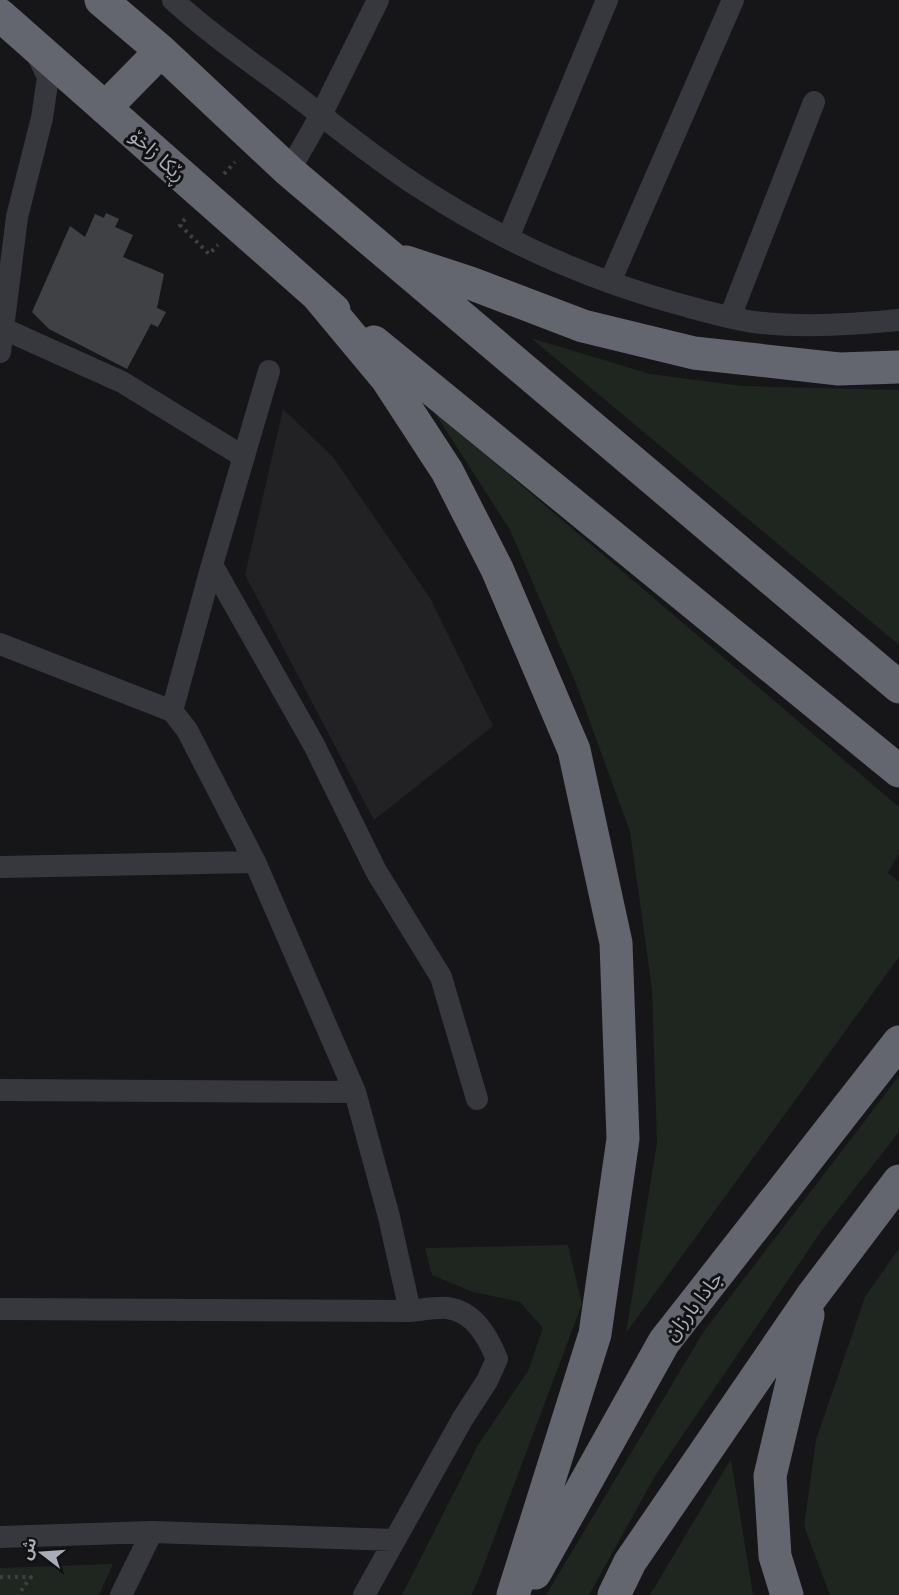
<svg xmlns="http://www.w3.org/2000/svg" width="899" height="1595" font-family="Helvetica,'Noto Sans Arabic',sans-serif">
  <rect width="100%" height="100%" fill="#161618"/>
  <path fill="#222225" d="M 283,409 L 333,457 L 430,598 L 493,726 L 374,820 L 245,575 Z"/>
  <path fill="#1e261f" d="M 531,338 L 650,374 L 742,386 L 899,390 L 899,645 Z
    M 433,410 L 899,807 L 899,853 L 888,873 L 899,882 L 899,957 L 626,1333 L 657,1143 L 652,989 L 630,832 L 575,681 L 510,530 Z
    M 899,1076 L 899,1132 L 822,1230 L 655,1476 L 589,1595 L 546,1595 L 704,1331 Z
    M 568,1245 L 582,1304 L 478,1581 L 471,1595 L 402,1595 L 478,1445 L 528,1371 L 543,1328 L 520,1302 L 473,1292 L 432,1275 L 425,1248 Z
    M 899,1248 L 899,1595 L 830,1595 L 804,1526 L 816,1440 L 865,1297 Z
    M 731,1459 L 753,1595 L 650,1595 Z
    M 113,1564 L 99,1595 L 0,1595 L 0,1568 Z"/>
  <path fill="#404145" d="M 106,213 L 119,219 L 115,227 L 133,235 L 123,257 L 164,274 L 157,308 L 166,312 L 158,327 L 151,324 L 127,369 L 49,329 L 32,312 L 70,226 L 85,237 L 95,214 L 104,218 Z"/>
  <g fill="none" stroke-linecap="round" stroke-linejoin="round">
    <path stroke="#3d3f44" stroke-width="4" stroke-dasharray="3 4.5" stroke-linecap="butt" d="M 224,174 L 235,162
      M 185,219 L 180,225 L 209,254 L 218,245
      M 0,1577 L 31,1577 L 18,1595"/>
    <path stroke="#37383d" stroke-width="22" d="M 173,0 C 212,36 257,66 299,98 C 338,128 377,160 419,187 C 497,238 585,278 675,303 C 701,310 727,318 754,322 C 802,328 851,325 899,320
      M 289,171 L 321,115 L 378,0
      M 508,238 L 607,0
      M 610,282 L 733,0
      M 730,317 L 814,102
      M 2,328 L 122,382 L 244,457
      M 0,352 L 17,217 L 42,118 L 48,77 L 36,52
      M 212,565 L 314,745 L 376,871 L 441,977 L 477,1099
      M 0,644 L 172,711 L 187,730 L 255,862 L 355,1092 L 389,1217 L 410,1311
      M 172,711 L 212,565 L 269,371
      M 0,867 L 255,862
      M 0,1090 L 355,1092
      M 0,1309 L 410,1311 C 421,1310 436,1307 447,1308 C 474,1311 488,1337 497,1359 L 487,1381 L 463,1418 L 364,1595
      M 0,1537 L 152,1532 L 395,1540
      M 121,1595 L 152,1532"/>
    <path stroke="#63666e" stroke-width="33" d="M 101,0 L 161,51 L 289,171 L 899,687
      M 0,15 L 334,310
      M 105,108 L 161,51
      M 406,262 L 470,283 L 583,326 L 694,353 L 839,369 L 899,367
      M 317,295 L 387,379 L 447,471 L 497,569 L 574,750 L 616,943 L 623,1139 L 595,1334 L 513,1595
      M 374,342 L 899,771
      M 535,1573 L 664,1342 L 899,1042
      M 614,1595 L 630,1562 L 812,1296 L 899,1181
      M 787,1595 L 775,1556 L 770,1476 L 808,1315"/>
  </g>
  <g text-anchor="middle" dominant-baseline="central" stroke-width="6" stroke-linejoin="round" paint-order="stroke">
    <g font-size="20" fill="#a8adb8" stroke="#111113">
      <text transform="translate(158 155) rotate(42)">ڕێکا زاخۆ</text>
      <text transform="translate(693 1306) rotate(-52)">جادا بارزان</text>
    </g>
  </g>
  <g transform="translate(42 1553) rotate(287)" stroke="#111113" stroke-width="4.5" paint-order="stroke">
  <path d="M0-4.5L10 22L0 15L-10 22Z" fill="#a8adb8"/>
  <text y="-9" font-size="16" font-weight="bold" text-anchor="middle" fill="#a8adb8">ش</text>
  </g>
</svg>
